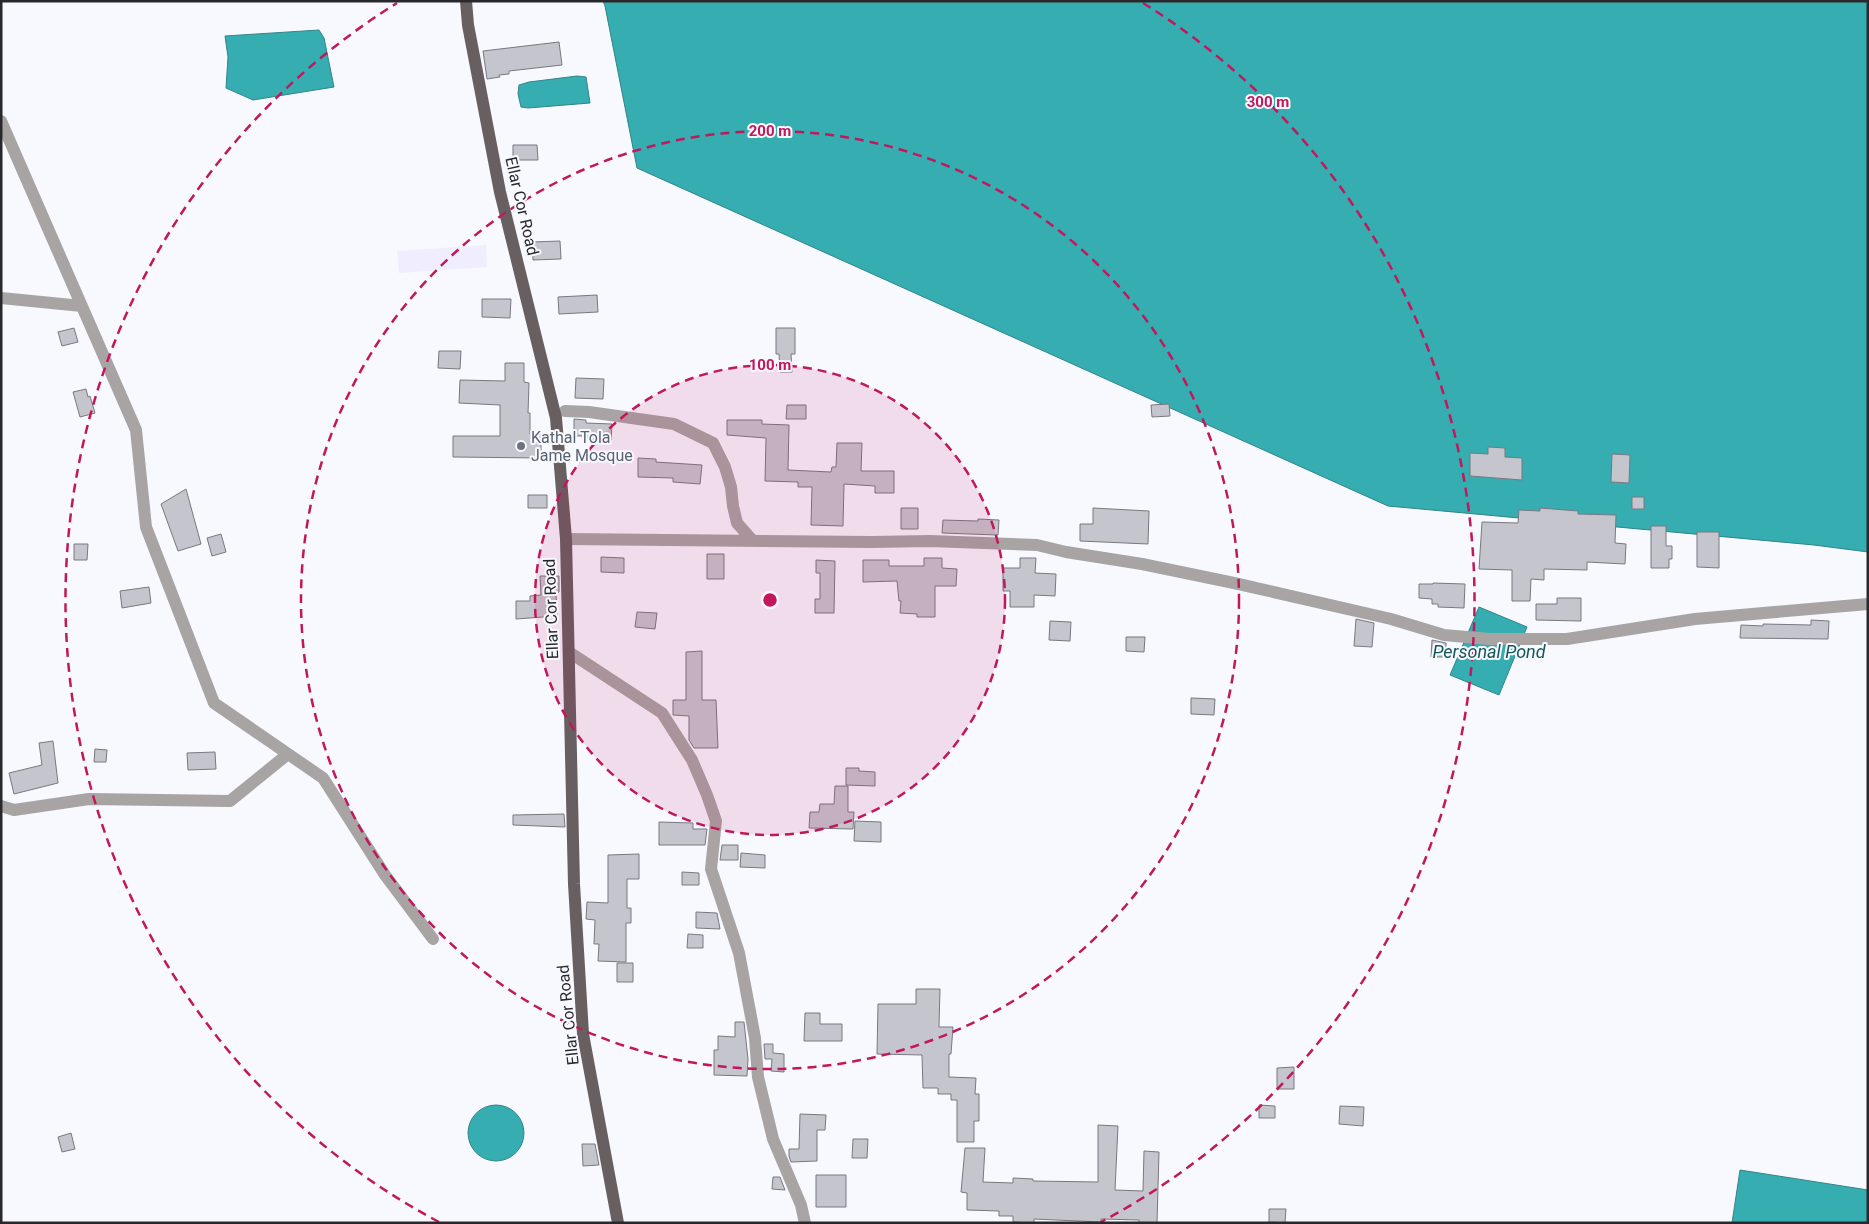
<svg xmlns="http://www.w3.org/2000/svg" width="1869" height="1224" font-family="Roboto,sans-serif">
  <rect width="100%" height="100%" fill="#f8f8ff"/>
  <path fill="#efedfe" d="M 486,245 L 487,267 L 399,273 L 397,251 Z"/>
  <path fill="#35adb1" stroke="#318589" d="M 603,1 L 1868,1 L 1868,552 L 1814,545 L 1388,506 L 637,168 L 605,6 Z
    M 319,30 L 324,38 L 334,87 L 253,100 L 226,88 L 228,57 L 225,36 Z
    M 577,76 L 586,77 L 590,103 L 528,108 L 521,107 L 518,94 L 519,85 L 529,82 Z
    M 1479,607 L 1527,627 L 1499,695 L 1450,675 Z
    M468 1133a28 28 0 1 1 56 0a28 28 0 1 1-56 0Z
    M 1740,1170 L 1868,1190 L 1868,1223 L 1732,1223 Z"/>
  <path fill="#c5c5cd" stroke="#797880" d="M 559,42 L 562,65 L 509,71 L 509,74 L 499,75 L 500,77 L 487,79 L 483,51 Z
    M 513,145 L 537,145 L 538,160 L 513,160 Z
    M 560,241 L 561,259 L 533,260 L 532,242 Z
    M 597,295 L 598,312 L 559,314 L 558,297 Z
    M 482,299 L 511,299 L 510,318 L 482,317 Z
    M 74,328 L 78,342 L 62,346 L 58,332 Z
    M 776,328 L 795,328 L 795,354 L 791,354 L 792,372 L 780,372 L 779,354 L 776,354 Z
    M 439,351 L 461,351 L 460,369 L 438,368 Z
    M 505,363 L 524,363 L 524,382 L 529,383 L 528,413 L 530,413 L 530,434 L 541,434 L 541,458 L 453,457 L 453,436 L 500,436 L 500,405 L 459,403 L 460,380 L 505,381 Z
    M 576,378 L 604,379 L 603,399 L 575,398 Z
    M 86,389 L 88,397 L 90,396 L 95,413 L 80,417 L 73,392 Z
    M 1169,404 L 1170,416 L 1152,417 L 1151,405 Z
    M 787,405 L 806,405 L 806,419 L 786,419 Z
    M 574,419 L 586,420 L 586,423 L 612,424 L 611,440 L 588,439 L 588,436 L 574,436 Z
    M 727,420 L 762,420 L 762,424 L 789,425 L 788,470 L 831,472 L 832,467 L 836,467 L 837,443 L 862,443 L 861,471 L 894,471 L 894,493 L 875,493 L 875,486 L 844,484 L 843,526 L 811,525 L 812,487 L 798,487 L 798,482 L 765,481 L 766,438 L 727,435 Z
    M 1488,447 L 1505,448 L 1505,457 L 1522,458 L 1522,480 L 1470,476 L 1470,453 L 1488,454 Z
    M 1612,454 L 1630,455 L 1629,483 L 1611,482 Z
    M 638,458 L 656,459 L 656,462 L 702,465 L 700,484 L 673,482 L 673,478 L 638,477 Z
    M 186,489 L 201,544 L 178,551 L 161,504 Z
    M 528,495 L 547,495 L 547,508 L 528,508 Z
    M 1632,497 L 1644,497 L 1644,509 L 1632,509 Z
    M 901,508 L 918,508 L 918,529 L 901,529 Z
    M 1093,508 L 1149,511 L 1148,544 L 1080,541 L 1080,524 L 1093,524 Z
    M 1540,508 L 1578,511 L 1578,514 L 1616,515 L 1615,543 L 1626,544 L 1625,564 L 1587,562 L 1587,570 L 1544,569 L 1544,580 L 1531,579 L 1530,601 L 1512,601 L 1512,570 L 1479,569 L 1482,522 L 1518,523 L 1519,510 L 1540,511 Z
    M 978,519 L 999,520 L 998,535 L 942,533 L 943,520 L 978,521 Z
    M 1651,526 L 1666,526 L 1666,546 L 1672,546 L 1672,559 L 1669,559 L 1669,568 L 1651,568 Z
    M 1697,532 L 1719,532 L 1719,568 L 1697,567 Z
    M 221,534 L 226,552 L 212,556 L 207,538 Z
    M 74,544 L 88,544 L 87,560 L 74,560 Z
    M 707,554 L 724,554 L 724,579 L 707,579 Z
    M 601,557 L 624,558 L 624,573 L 601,572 Z
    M 924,558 L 942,558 L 942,568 L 957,569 L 956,586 L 935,586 L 935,617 L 917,617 L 917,614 L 900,613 L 901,601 L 899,601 L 897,581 L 863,582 L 863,560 L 889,560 L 889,566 L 924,566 Z
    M 1020,558 L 1036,558 L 1035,573 L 1056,574 L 1055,596 L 1034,595 L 1034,607 L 1010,607 L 1010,591 L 1003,591 L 1003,568 L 1020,568 Z
    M 816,560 L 835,561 L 834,613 L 815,613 L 815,599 L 820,599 L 820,573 L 816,573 Z
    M 540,576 L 559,576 L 559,592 L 556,593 L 557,616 L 516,619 L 516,601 L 530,601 L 530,596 L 541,595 Z
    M 1433,583 L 1465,584 L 1464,608 L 1438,607 L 1438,604 L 1432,604 L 1432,599 L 1419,598 L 1419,584 L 1433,584 Z
    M 149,587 L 151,603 L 122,608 L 120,591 Z
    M 1557,598 L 1581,598 L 1581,621 L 1536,620 L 1536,604 L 1557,604 Z
    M 637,612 L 657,613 L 655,629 L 635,627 Z
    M 1356,619 L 1374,623 L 1372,647 L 1354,646 Z
    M 1811,620 L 1829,621 L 1828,639 L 1740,638 L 1741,625 L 1763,626 L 1763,624 L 1811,625 Z
    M 1050,621 L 1071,622 L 1070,641 L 1049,640 Z
    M 1126,637 L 1145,637 L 1144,652 L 1126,651 Z
    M 1432,640 L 1446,643 L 1446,657 L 1431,657 Z
    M 702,651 L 702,700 L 716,700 L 718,748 L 694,748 L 689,740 L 689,716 L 673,715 L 673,700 L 686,700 L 686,652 Z
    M 1191,698 L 1215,699 L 1214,715 L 1191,714 Z
    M 53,741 L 58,783 L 14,794 L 9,773 L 42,765 L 39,743 Z
    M 95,749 L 107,750 L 106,762 L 94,762 Z
    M 215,752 L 216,769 L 188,770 L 187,753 Z
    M 846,768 L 859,768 L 859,771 L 875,772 L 875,786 L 846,785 Z
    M 835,786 L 848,786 L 848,812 L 854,812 L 853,829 L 809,828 L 810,812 L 819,812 L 820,804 L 834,804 Z
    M 564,814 L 565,827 L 513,825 L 513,815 Z
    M 855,821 L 881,822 L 881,842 L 854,841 Z
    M 659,822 L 693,823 L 693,829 L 707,829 L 705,845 L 659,845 Z
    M 722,845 L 738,845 L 738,860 L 720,860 Z
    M 741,853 L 765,855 L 765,868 L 740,867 Z
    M 639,854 L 639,879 L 627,879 L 627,908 L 631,908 L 631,923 L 626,923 L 626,962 L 598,961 L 599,944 L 594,944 L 595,920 L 586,919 L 587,902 L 608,903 L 608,855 Z
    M 682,872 L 699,873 L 699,885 L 682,885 Z
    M 696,912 L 717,913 L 720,929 L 696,928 Z
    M 688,934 L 703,935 L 703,948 L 687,948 Z
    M 617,963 L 633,963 L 633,982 L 617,982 Z
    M 916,989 L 940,989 L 939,1027 L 953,1027 L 951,1054 L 949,1054 L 949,1077 L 976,1078 L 975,1094 L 979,1094 L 979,1121 L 974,1121 L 974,1142 L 957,1142 L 957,1100 L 951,1100 L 951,1094 L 938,1094 L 938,1088 L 923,1088 L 922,1055 L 877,1054 L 878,1004 L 916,1004 Z
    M 805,1013 L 820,1013 L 820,1024 L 842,1024 L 842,1041 L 804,1041 Z
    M 735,1022 L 744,1022 L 748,1059 L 747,1076 L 714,1075 L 714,1050 L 718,1050 L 718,1036 L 735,1037 Z
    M 764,1044 L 773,1044 L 773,1053 L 784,1054 L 784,1072 L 771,1071 L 772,1059 L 765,1059 Z
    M 1294,1067 L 1294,1089 L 1277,1089 L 1277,1068 Z
    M 1259,1105 L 1275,1106 L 1275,1118 L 1259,1118 Z
    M 1340,1106 L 1364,1107 L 1363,1126 L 1339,1124 Z
    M 800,1114 L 826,1115 L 825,1130 L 817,1130 L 817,1161 L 791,1162 L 789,1156 L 789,1149 L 799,1149 Z
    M 1098,1125 L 1118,1126 L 1115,1190 L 1143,1191 L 1144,1151 L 1159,1152 L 1157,1223 L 1139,1223 L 1139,1220 L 1101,1219 L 1101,1222 L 1034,1219 L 1034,1223 L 1013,1222 L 1013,1216 L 999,1216 L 999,1211 L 967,1210 L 967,1193 L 961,1192 L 965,1148 L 985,1148 L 983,1182 L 1013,1183 L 1013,1178 L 1033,1179 L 1033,1181 L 1098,1182 Z
    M 71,1133 L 75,1149 L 62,1152 L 58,1137 Z
    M 853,1139 L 868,1139 L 867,1158 L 852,1158 Z
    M 582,1144 L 595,1144 L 599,1165 L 583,1166 Z
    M 816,1175 L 846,1175 L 846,1207 L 816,1207 Z
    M 773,1177 L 780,1177 L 785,1190 L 772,1189 Z
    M 1269,1209 L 1286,1209 L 1285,1223 L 1269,1222 Z"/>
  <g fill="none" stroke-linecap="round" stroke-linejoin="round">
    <path stroke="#a8a4a4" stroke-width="12" d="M 1,121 L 136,430 L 146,527 L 214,703 L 323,778 L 385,875 L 433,939
      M 1,298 L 82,306
      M 565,411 L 589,412 L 674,424 L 713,443 L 725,467 L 731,487 L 733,506 L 737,523 L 753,541
      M 566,539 L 871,542 L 930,541 L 1037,545 L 1066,552 L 1142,564 L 1234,583 L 1391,619 L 1444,635 L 1489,639 L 1567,639 L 1695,619 L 1868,604
      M 569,652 L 662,713 L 692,760 L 707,795 L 716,821 L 711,869 L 739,953 L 755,1038 L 758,1077 L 773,1139 L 801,1205 L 805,1223
      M 1,806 L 14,810 L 89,799 L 230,801 L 288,754"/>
    <path stroke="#675f60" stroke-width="12" d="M 466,1 L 468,25 L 500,192 L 556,418 L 566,539 L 574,884 L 583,1034 L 618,1223"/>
  </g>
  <circle cx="770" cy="600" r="235" fill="#c2185b" fill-opacity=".12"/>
  <g fill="none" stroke="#c2185b" stroke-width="2.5" stroke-dasharray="9 6">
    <circle cx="770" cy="600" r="235"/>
    <circle cx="770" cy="600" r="469"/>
    <path d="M439 1222A704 704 0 0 1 397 3M1143 3A704 704 0 0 1 1101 1222"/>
  </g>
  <circle fill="#6b7280" stroke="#f8f8ff" stroke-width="2" cx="521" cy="446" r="5"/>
  <g text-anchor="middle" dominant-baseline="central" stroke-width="4" stroke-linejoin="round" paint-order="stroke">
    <g font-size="16" fill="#29282c" stroke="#f8f8ff">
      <text transform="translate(522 206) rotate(77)">Ellar Cor Road</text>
      <text transform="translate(551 609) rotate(-92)">Ellar Cor Road</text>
      <text transform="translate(568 1015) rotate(-96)">Ellar Cor Road</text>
    </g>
    <g font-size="16" fill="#5b616d" stroke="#f8f8ff" text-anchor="start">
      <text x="531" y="437">Kathal Tola<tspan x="531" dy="18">Jame Mosque</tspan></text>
    </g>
    <g font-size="18" font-style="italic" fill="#145658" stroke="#f8f8ff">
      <text x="1489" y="651">Personal Pond</text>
    </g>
  </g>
  <circle cx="770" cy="600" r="8" fill="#c2185b" stroke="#f8f8ff" stroke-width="2.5"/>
  <g font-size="15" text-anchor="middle" font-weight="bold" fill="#c2185b" stroke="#f8f8ff" stroke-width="4" stroke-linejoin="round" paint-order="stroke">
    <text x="1268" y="107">300 m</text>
    <text x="770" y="136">200 m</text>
    <text x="770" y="370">100 m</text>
  </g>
  <rect width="1869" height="1224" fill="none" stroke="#29282c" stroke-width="5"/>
</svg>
